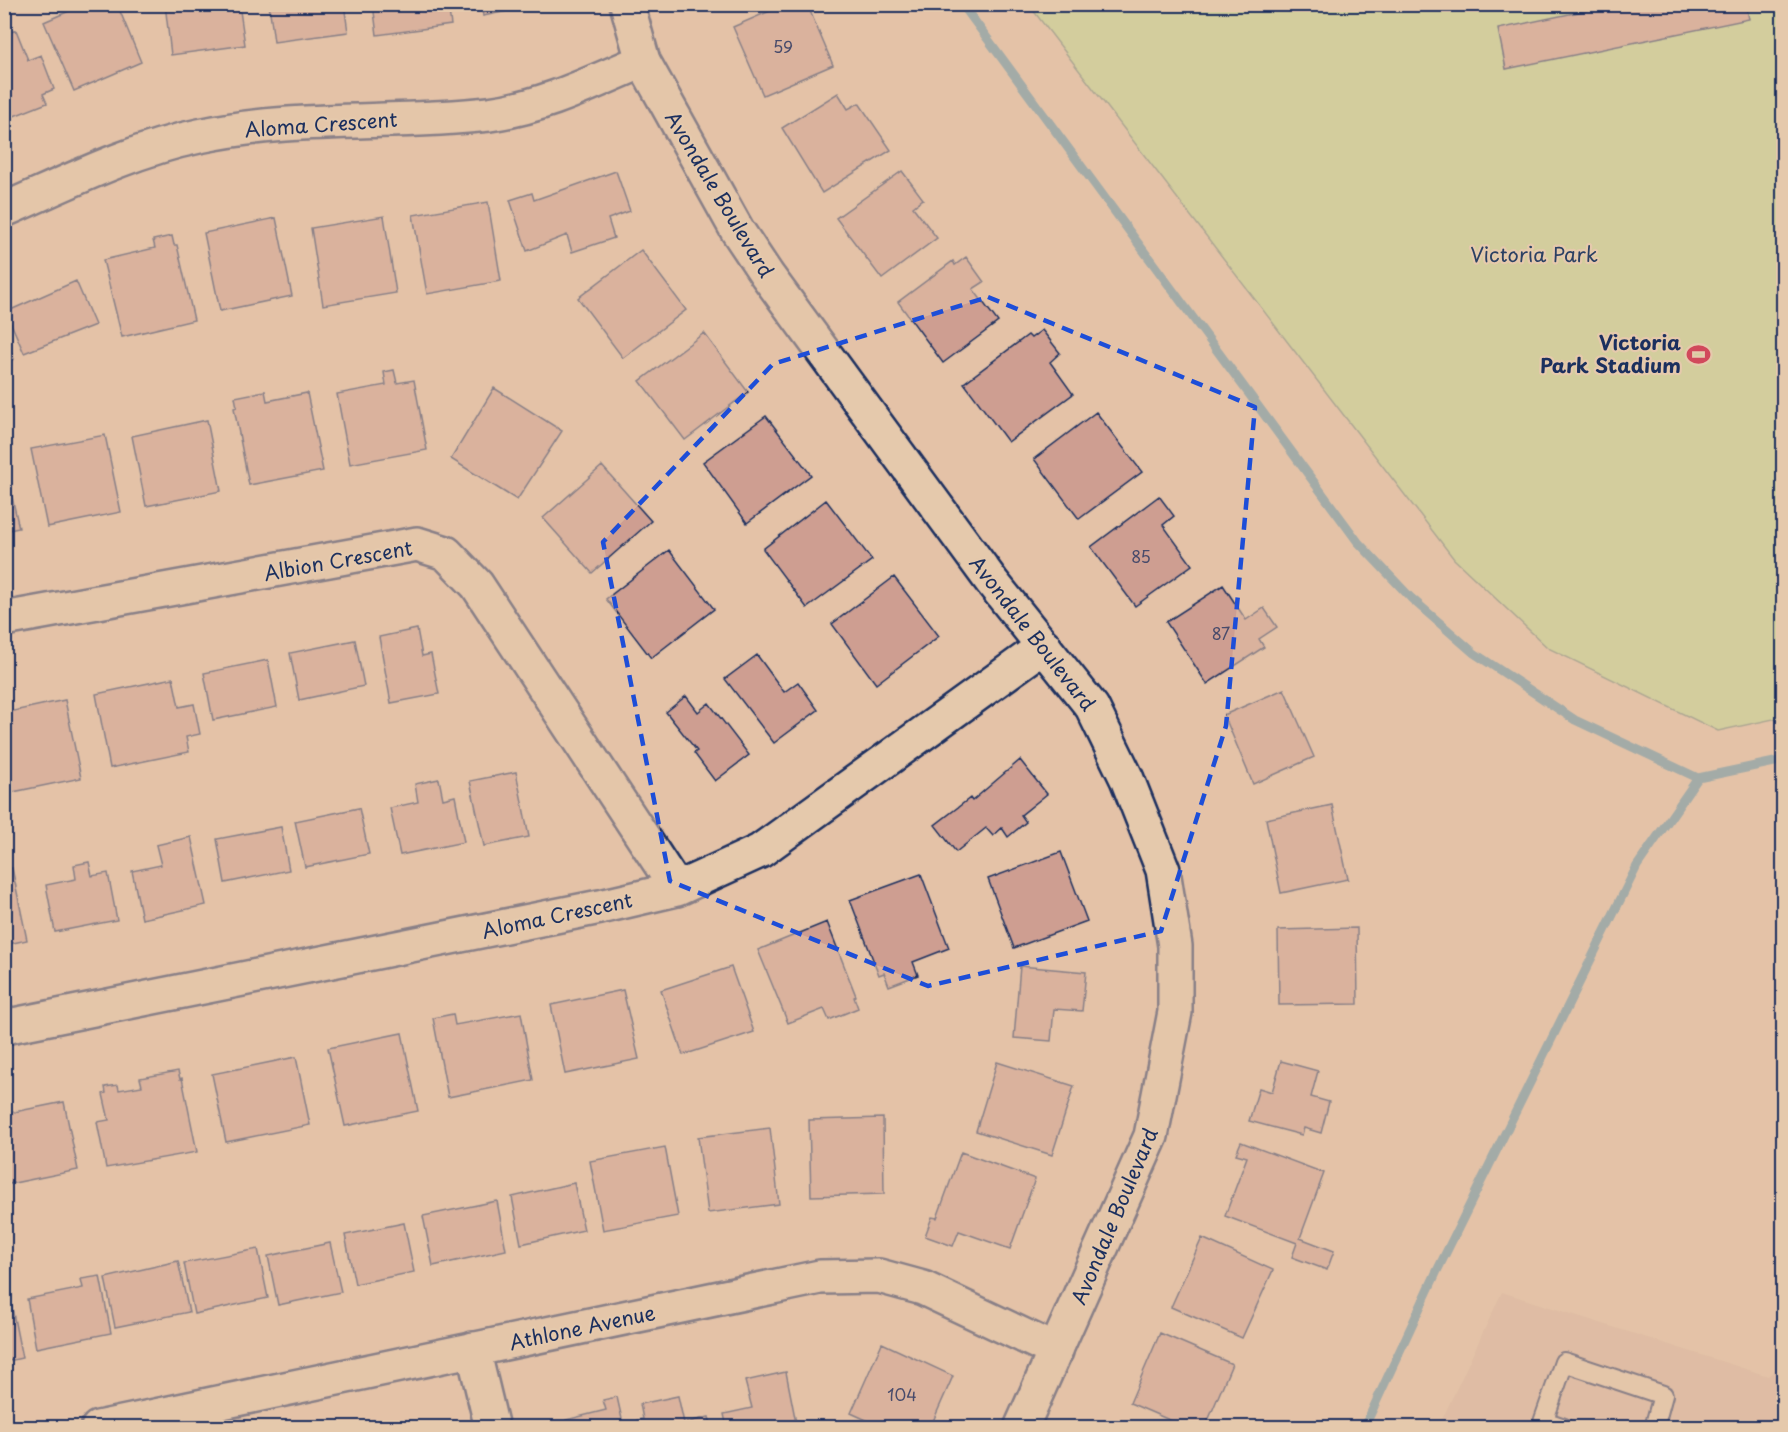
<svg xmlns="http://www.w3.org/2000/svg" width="1788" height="1432" font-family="'Playpen Sans',sans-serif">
  <rect width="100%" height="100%" fill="#e4c2a7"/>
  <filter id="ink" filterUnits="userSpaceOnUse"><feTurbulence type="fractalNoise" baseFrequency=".0167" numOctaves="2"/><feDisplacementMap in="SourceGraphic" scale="12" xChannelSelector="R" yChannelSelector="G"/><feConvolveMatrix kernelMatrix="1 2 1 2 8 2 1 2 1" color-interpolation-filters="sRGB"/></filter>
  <g filter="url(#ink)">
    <path fill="#d9b49f" d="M 1502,1292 L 1768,1376 L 1782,1364 L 1783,1359 L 1783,1427 L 1438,1428 Z"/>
    <path fill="#beda91" stroke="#6c8478" stroke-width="1.5" d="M 1029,5 L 1783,5 L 1783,717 L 1718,731 L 1548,648 L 1454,559 Z"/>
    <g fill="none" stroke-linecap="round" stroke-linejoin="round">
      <path stroke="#568ea7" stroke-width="9" d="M 962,4 L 1358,542 L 1411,598 L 1474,653 L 1575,720 L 1698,778 L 1784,760
        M 1364,1428 L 1436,1273 L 1637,866 L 1698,778"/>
    </g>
    <path fill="#ce9e91" stroke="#1b2f5e" stroke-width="1.5" d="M 85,4 L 117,4 L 141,62 L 74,91 L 44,22 Z
      M 165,4 L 239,4 L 245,45 L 171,55 Z
      M 269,4 L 344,4 L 348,32 L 274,42 Z
      M 373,4 L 448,4 L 451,25 L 377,35 Z
      M 481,4 L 541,4 L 483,16 Z
      M 786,4 L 807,4 L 833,65 L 763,95 L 733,27 Z
      M 1617,4 L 1746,4 L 1749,19 L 1506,69 L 1498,29 Z
      M 16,30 L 28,60 L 41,55 L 54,89 L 43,94 L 47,103 L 4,120 L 4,35 Z
      M 838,93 L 848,109 L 859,103 L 891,150 L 822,193 L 782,128 Z
      M 616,171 L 630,211 L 608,219 L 614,238 L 572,252 L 567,235 L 527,251 L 510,200 L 532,193 L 534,200 Z
      M 902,171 L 923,199 L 913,207 L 937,238 L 882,279 L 836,218 Z
      M 488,202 L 501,281 L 427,294 L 413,215 Z
      M 384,216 L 396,293 L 323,305 L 311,228 Z
      M 276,218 L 292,296 L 220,311 L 204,233 Z
      M 172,236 L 174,245 L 177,245 L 194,320 L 122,337 L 103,260 L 155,248 L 153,240 Z
      M 641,250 L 686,310 L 623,358 L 578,298 Z
      M 966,257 L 984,282 L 973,289 L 998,322 L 943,363 L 898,302 L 953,261 L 955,265 Z
      M 76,281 L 95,325 L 24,353 L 6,312 Z
      M 1042,330 L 1060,353 L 1050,362 L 1073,394 L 1008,442 L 964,383 L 1028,335 L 1031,338 Z
      M 704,333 L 748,392 L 685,440 L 640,381 Z
      M 4,336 L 14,359 L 4,363 Z
      M 394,370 L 397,383 L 414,380 L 427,450 L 350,464 L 337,394 L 386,385 L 384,372 Z
      M 494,388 L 562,431 L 517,500 L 451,459 Z
      M 265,391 L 267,401 L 307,393 L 323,471 L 249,485 L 234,408 L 237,407 L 235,397 Z
      M 1096,412 L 1142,472 L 1079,519 L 1034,459 Z
      M 766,416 L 811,475 L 747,523 L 703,462 Z
      M 207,420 L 221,491 L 146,506 L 132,436 Z
      M 105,435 L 121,512 L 47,527 L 31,449 Z
      M 602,466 L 651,521 L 592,573 L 543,518 Z
      M 10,488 L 19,528 L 4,531 L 4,489 Z
      M 1159,496 L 1174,516 L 1163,525 L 1192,565 L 1135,606 L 1091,547 Z
      M 826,500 L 872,560 L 807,608 L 763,549 Z
      M 669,550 L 714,609 L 651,658 L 606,599 Z
      M 894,577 L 939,636 L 876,684 L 832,624 Z
      M 1223,585 L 1246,620 L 1264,608 L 1277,627 L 1259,639 L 1264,647 L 1207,684 L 1166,622 Z
      M 417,629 L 422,656 L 431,654 L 439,694 L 391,703 L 379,637 Z
      M 355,640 L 364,686 L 299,700 L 290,653 Z
      M 757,655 L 784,692 L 798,682 L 818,710 L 774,743 L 725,679 Z
      M 268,660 L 277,707 L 213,720 L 204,673 Z
      M 173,678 L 179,707 L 194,704 L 200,734 L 186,737 L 189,752 L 110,768 L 96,694 Z
      M 1284,689 L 1314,757 L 1253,784 L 1224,715 Z
      M 686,696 L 698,712 L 709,703 L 749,755 L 715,781 L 694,753 L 697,751 L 666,712 Z
      M 65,700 L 81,778 L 8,793 L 4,777 L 4,713 Z
      M 1020,760 L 1047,794 L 1021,815 L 1026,822 L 1008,837 L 1002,828 L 993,836 L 986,828 L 956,852 L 935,825 L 970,798 L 972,801 Z
      M 516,772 L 529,837 L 484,846 L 470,781 Z
      M 439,779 L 443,799 L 455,796 L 464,842 L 400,855 L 390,808 L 418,802 L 415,784 Z
      M 1332,805 L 1348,879 L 1281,893 L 1266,819 Z
      M 359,808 L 369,854 L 305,867 L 295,821 Z
      M 281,827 L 289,870 L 225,883 L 217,839 Z
      M 191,837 L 206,905 L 142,919 L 132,871 L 161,865 L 156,845 Z
      M 1061,852 L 1087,921 L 1014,948 L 988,879 Z
      M 89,862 L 92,876 L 108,873 L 117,920 L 55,932 L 46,885 L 76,879 L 74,865 Z
      M 12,868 L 27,940 L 4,945 L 4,870 Z
      M 921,874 L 949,948 L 913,962 L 918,975 L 889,986 L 884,973 L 879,975 L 850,900 Z
      M 827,922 L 856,996 L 854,997 L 858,1008 L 829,1020 L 824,1009 L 788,1023 L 758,950 Z
      M 1357,928 L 1358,1004 L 1279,1005 L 1278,930 Z
      M 1020,966 L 1086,972 L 1082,1011 L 1054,1009 L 1051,1041 L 1014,1038 Z
      M 731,967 L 754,1032 L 683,1055 L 661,990 Z
      M 623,990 L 639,1059 L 565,1074 L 551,1005 Z
      M 521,1013 L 533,1080 L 448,1097 L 433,1018 L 453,1014 L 455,1025 Z
      M 402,1033 L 418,1111 L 345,1126 L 328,1048 Z
      M 296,1057 L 310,1125 L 226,1142 L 212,1074 Z
      M 1281,1061 L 1318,1071 L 1311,1097 L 1329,1102 L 1321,1133 L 1304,1128 L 1302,1135 L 1249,1121 L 1259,1088 L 1272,1092 Z
      M 997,1062 L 1074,1086 L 1052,1155 L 976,1131 Z
      M 178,1071 L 180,1079 L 182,1078 L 197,1152 L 106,1168 L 97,1122 L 109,1120 L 103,1094 L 106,1093 L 105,1087 L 118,1085 L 119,1090 L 142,1086 L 140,1078 Z
      M 64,1102 L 78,1170 L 9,1184 L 4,1162 L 4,1114 Z
      M 883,1118 L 884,1194 L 811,1196 L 809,1120 Z
      M 770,1128 L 779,1204 L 708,1213 L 698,1137 Z
      M 1241,1142 L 1324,1173 L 1300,1238 L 1334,1251 L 1327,1270 L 1292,1257 L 1297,1243 L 1225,1216 L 1247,1157 L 1236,1154 Z
      M 665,1147 L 678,1216 L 603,1230 L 590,1161 Z
      M 961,1152 L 1035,1179 L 1010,1249 L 959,1231 L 953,1246 L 925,1236 L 932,1217 L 937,1218 Z
      M 574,1183 L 584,1230 L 521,1244 L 512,1197 Z
      M 497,1201 L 506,1250 L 433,1266 L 423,1216 Z
      M 404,1223 L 414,1272 L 355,1284 L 345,1235 Z
      M 1202,1238 L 1273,1270 L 1242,1338 L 1171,1307 Z
      M 330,1243 L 341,1292 L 278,1305 L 268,1256 Z
      M 258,1249 L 268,1298 L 194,1314 L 184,1263 Z
      M 178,1261 L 189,1312 L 115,1327 L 105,1278 Z
      M 100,1276 L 111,1333 L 36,1348 L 27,1299 L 83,1288 L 81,1279 Z
      M 8,1288 L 22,1358 L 4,1362 L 4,1289 Z
      M 1160,1333 L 1232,1364 L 1205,1428 L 1188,1428 L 1130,1403 Z
      M 882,1343 L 953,1376 L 930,1428 L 884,1428 L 851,1413 Z
      M 786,1372 L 797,1428 L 727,1428 L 724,1414 L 752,1408 L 745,1381 Z
      M 678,1396 L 684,1423 L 709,1417 L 712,1428 L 639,1428 L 637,1420 L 643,1419 L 640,1404 Z
      M 617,1397 L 624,1428 L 568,1428 L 566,1420 L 606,1410 L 603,1400 Z"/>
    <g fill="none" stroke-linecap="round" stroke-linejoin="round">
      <defs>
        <path id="service" d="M 1544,1421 L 1564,1428
          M 1541,1428 L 1564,1362 L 1663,1395 L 1654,1428"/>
        <path id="minor" d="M 4,210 C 68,182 131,150 199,136 C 295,115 392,125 489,114 C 544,107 593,82 643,61
          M 4,619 L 417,544 L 446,553 L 477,585 L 677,889
          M 4,1027 L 600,907 L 677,889 L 760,851 L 1044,646
          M 473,1349 L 492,1428
          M 98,1428 L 820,1277 L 879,1276 L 923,1288 L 1056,1351"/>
        <path id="tertiary" d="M 627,4 L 643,61 L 737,230 L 767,275 L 992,582 L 1092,707 L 1127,779 L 1163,870 L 1175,946 L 1175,1012 L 1151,1136 L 1021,1428"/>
      </defs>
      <use href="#service" stroke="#1b2f5e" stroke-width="22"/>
      <use href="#minor" stroke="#1b2f5e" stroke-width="38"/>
      <use href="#tertiary" stroke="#1b2f5e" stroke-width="38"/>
      <use href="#service" stroke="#e5c9ac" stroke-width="18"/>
      <use href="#minor" stroke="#e5c9ac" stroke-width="33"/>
      <use href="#tertiary" stroke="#e5c9ac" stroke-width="33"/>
    </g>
  </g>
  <path d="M0 0H1788V1432H0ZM 988,297 L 1255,407 L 1226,726 L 1161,931 L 928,986 L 670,881 L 603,542 L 773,364 Z" fill="#e4c2a7" fill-opacity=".55" fill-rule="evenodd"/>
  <path fill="none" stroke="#1d4ed8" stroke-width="4.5" stroke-dasharray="12 8" stroke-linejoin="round" d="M 988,297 L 1255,407 L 1226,726 L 1161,931 L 928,986 L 670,881 L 603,542 L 773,364 Z"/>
  <defs>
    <symbol id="stadium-bare" viewBox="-9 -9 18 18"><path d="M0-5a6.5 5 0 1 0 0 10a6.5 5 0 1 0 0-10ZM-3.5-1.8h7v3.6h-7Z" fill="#d1495b" stroke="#e5c9ac" stroke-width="2.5" paint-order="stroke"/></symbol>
  </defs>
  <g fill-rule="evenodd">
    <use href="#stadium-bare" x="1682" y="338" width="33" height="33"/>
  </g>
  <g text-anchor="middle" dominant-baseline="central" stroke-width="4.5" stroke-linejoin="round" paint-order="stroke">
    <g font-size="16" fill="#484b6b">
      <text x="783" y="46">59</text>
      <text x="1141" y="556">85</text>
      <text x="1221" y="633">87</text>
      <text x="902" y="1394">104</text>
    </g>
    <g font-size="20" fill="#1b2f5e" stroke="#e5c9ac">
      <text transform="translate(321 124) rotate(-4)">Aloma Crescent</text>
      <text transform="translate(720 194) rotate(59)">Avondale Boulevard</text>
      <text transform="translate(338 560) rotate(-10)">Albion Crescent</text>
      <text transform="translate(1033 633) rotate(52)">Avondale Boulevard</text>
      <text transform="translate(557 915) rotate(-12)">Aloma Crescent</text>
      <text transform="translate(1114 1216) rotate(-67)">Avondale Boulevard</text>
      <text transform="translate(582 1327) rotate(-12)">Athlone Avenue</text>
    </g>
    <g font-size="20" fill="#2b4063" stroke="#e5c9ac">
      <text x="1534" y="254">Victoria Park</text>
    </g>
    <g font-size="20" font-weight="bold" fill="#1b2f5e" stroke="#e5c9ac" text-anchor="end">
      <text x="1681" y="342">Victoria<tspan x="1681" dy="23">Park Stadium</tspan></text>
    </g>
  </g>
  <rect width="1788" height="1432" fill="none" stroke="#e5c9ac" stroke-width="24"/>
  <rect x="12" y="12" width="1764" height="1408" fill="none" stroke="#1b2f5e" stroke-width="2" filter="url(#ink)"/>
</svg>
